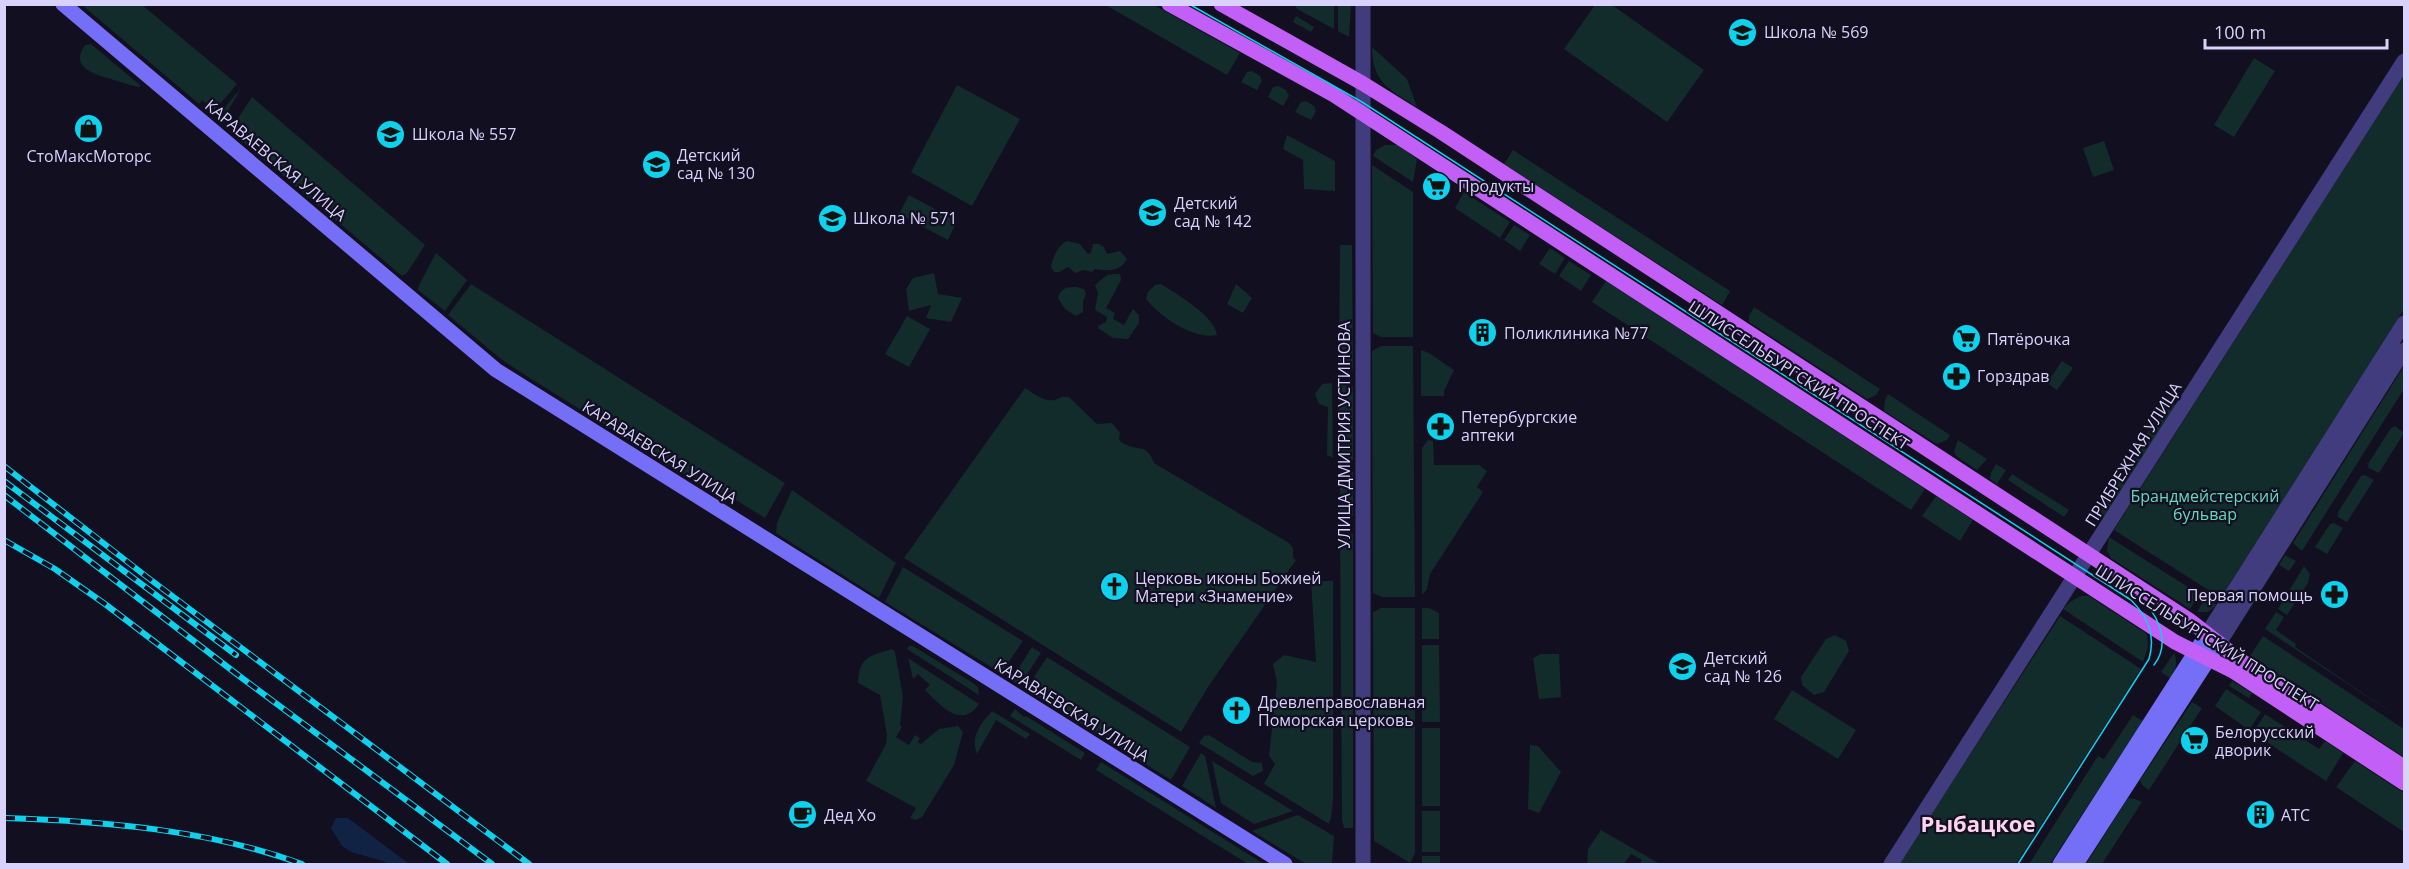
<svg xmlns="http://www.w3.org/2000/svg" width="2409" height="869" font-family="'Open Sans',sans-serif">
  <rect width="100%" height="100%" fill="#120f21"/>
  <path fill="#122b2b" d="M 1104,4 L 1154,5 L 1240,53 L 1227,75 Z
    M 82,5 L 142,5 L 237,84 L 215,110 L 202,100 L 199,104 Z
    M 1295,5 L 1334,5 L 1334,29 L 1297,9 Z
    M 1338,5 L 1351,5 L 1349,37 L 1338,31 Z
    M 1595,5 L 1612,5 L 1704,70 L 1667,122 L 1564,49 Z
    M 1296,16 L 1314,27 L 1311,32 L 1293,22 Z
    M 91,44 L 140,85 L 140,87 C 131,86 121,82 111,79 C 95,74 69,68 85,45 Z
    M 1372,47 L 1407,79 L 1417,107 C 1390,90 1372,83 1372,47 Z
    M 2254,58 L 2275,71 L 2234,137 L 2214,125 Z
    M 1252,71 L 1260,76 L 1262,81 L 1257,90 L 1241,82 L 1247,72 Z
    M 2404,74 L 2404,309 L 2221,598 L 2114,530 Z
    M 957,85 L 1020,119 L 972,206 L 911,172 Z
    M 1279,86 L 1286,90 L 1289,96 L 1283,106 L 1268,97 L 1273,87 Z
    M 241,88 L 228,111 L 219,121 L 216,118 Z
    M 252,97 L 425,245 L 407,273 L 402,276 L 234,134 L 237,120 Z
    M 1306,101 L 1314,106 L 1316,111 L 1311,120 L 1295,112 L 1301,102 Z
    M 1287,135 L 1335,161 L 1335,191 L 1304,189 L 1303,160 L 1283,149 Z
    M 2104,141 L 2114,170 L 2093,177 L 2083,148 Z
    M 1385,145 L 1398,145 L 1417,159 L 1413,182 L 1373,156 L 1376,150 Z
    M 1513,150 L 1730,291 L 1722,305 L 1504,164 Z
    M 1372,165 L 1413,192 L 1413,337 L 1381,337 L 1373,333 Z
    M 1464,192 L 1510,222 L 1500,238 L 1455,208 Z
    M 909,195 L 957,221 L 948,240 L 899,214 Z
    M 1514,225 L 1530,235 L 1520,251 L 1504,240 Z
    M 1067,241 L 1080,244 L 1088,254 L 1091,253 L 1093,244 L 1099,244 L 1104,247 L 1107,254 L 1120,251 L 1127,259 C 1119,272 1109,271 1095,269 L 1092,272 L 1084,270 L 1075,273 L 1068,267 L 1059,272 L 1054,272 L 1051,267 C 1052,258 1059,244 1067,241 Z
    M 1340,245 L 1352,245 L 1353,369 L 1339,373 Z
    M 1550,248 L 1565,258 L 1555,274 L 1539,264 Z
    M 436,253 L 467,280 L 445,311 L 418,290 L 419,285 Z
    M 1569,261 L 1591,275 L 1581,291 L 1559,276 Z
    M 934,273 L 938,294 L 962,298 L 951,322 L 926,318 L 931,305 L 909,311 L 906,289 L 913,278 Z
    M 1115,274 L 1120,274 L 1121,280 L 1106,308 L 1115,313 L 1113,319 L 1124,325 L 1133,309 L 1139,315 L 1139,323 L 1128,339 L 1113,338 L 1098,328 L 1098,326 L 1106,322 L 1107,317 L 1095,310 L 1098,293 L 1095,285 L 1107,275 Z
    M 1606,281 L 1925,489 L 1911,510 L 1592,302 Z
    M 471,284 L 785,483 L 765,518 L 731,497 L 727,501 L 525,375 L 501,359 L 448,315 Z
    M 1161,284 C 1178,295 1214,315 1217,335 C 1194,340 1160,317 1146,299 L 1148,292 L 1155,285 Z
    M 1236,284 L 1252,298 L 1243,313 L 1227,304 Z
    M 1077,287 L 1084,289 L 1086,294 L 1083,301 L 1083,312 L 1076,316 L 1065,309 L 1058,298 C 1061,287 1067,287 1077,287 Z
    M 1754,307 L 1880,389 L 1876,395 L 1867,399 L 1749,322 L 1749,316 Z
    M 907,316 L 930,329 L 909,367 L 885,354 Z
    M 1381,346 L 1413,346 L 1415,597 L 1382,597 L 1373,593 L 1372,351 Z
    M 1421,350 L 1429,353 L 1454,370 L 1444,391 L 1444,396 L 1421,396 Z
    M 2062,361 L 2073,368 L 2057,390 L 2047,383 Z
    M 2404,366 L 2404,389 L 2302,551 L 2293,543 Z
    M 1332,383 L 1333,458 L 1327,455 L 1328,407 L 1319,404 L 1315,394 L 1322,384 Z
    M 1339,383 L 1353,387 L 1353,460 L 1339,462 Z
    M 1025,388 C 1033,393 1043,402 1054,400 C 1060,398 1062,396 1069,397 L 1097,424 L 1112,423 L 1120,433 L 1119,440 C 1134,454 1146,440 1154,463 L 1289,543 L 1293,548 L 1293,558 L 1296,560 L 1208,687 L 1181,732 L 904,558 Z
    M 1888,394 L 1950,435 L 1947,440 L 1937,444 L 1884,411 L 1885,400 Z
    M 2170,398 L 2176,406 L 2104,518 L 2096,513 Z
    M 2395,426 L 2404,433 L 2379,473 L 2369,468 L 2368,464 L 2391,428 Z
    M 1428,440 L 1433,441 L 1434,465 L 1479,465 L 1487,471 L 1477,487 L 1483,492 L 1430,574 L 1427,589 L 1422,595 L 1422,448 Z
    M 1958,440 L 1987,459 L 1977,470 L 1956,456 L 1954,451 Z
    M 1996,464 L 2006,470 L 1997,484 L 1990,479 L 1991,473 Z
    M 1340,470 L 1353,472 L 1353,516 L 1340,518 Z
    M 2012,474 L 2069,510 L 2064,517 L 2008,480 Z
    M 2365,475 L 2374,480 L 2347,522 L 2338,517 L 2338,512 L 2361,476 Z
    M 792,490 L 896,563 L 879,598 L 776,533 L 777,523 Z
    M 1936,496 L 1973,520 L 1960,541 L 1922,516 Z
    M 2334,523 L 2343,528 L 2327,554 L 2315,547 L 2330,524 Z
    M 1340,532 L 1353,534 L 1353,828 L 1344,828 L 1342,820 Z
    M 2109,537 L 2199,594 L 2190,609 L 2111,558 L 2107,551 Z
    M 2285,555 L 2296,561 L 2289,571 L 2279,565 Z
    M 2304,566 L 2310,574 L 2308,583 L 2287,615 L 2278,609 Z
    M 903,567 L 1023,641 L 1001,673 L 885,602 Z
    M 1311,581 L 1333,581 L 1333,801 L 1331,818 L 1329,824 L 1264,784 L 1275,764 L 1269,756 L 1277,682 L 1273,664 L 1284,655 L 1316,662 Z
    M 2081,596 L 2089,596 L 2147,634 L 2148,647 L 2143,662 L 2063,609 L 2070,602 Z
    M 2205,598 L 2217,605 L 2208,612 L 2197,612 Z
    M 1381,608 L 1415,608 L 1415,853 L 1410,863 L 1374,841 L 1373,612 Z
    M 1422,608 L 1429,608 L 1439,613 L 1439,639 L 1422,639 Z
    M 2276,612 L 2284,617 L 2276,630 L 2296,644 L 2295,647 L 2404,721 L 2265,629 Z
    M 2060,616 L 2141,669 L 2016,864 L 1899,864 Z
    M 1835,635 L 1846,641 L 1849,651 L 1824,692 L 1814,695 L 1802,685 L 1801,677 L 1826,639 Z
    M 2263,636 L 2404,729 L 2404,757 L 2250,656 Z
    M 1422,645 L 1439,645 L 1440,722 L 1422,722 Z
    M 909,646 L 913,646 L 973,683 L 978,687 L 979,695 L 907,649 Z
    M 1032,647 L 1041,653 L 1020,685 L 1011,680 Z
    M 892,649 L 895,652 L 903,697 L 900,725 L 902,727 L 896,737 L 909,745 L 915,735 L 920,738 L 918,742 L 921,744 L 939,729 L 958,726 L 963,732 L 954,765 L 922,817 L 916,820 L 910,818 L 916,808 L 866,781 L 886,744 L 887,735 L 880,695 L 858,683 C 859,657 869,656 892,649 Z
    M 2174,653 C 2178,663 2176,669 2171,679 L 2161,672 Z
    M 1541,654 L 1559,654 L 1561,697 L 1539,699 L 1533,658 Z
    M 1047,657 L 1190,747 L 1171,780 L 1026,689 Z
    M 908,658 L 979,704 C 961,730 940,705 925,690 L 930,685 L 918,674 L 913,679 Z
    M 2232,681 L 2252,693 L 2249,698 L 2229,686 Z
    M 2226,689 L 2261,712 L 2249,730 L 2215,706 Z
    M 1792,690 L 1856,730 L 1838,759 L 1774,719 Z
    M 2192,702 L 2202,708 L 2149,790 L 2142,785 L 2140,780 Z
    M 1015,709 L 1024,717 L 1026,716 L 1085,753 L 1081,760 L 1010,716 Z
    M 992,711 L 1030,734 L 1026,739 L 996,720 L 978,752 L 978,755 C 969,739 980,724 992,711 Z
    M 2265,714 L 2319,749 L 2325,741 L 2343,753 L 2326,781 L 2253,733 Z
    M 2133,715 L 2143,721 L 2050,864 L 2029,864 L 2098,756 L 2104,759 Z
    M 1422,728 L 1440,728 L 1440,806 L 1422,806 Z
    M 1209,735 L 1252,762 L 1262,763 L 1263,771 L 1253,776 L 1199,743 L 1204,736 Z
    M 1530,745 L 1538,746 L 1561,772 L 1539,813 L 1528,809 Z
    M 1201,753 L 1205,756 L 1216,808 L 1182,786 Z
    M 1212,761 L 1293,811 L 1254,824 L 1221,803 Z
    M 2355,761 L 2404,793 L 2404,832 L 2336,787 Z
    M 1101,762 L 1264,864 L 1248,864 L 1096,770 Z
    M 2128,798 L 2135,799 L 2142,802 L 2102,864 L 2086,864 Z
    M 1422,811 L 1440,811 L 1440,852 L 1422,852 Z
    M 1298,815 L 1334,836 L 1332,864 L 1306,864 L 1252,831 Z
    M 1601,830 L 1660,864 L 1640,864 L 1642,860 L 1631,854 L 1624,864 L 1587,864 L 1588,849 Z
    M 1422,856 L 1440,856 L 1440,864 L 1422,864 Z"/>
  <path fill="#102344" d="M 336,818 L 348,818 L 409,864 L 390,864 L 383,861 L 351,852 L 342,846 L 331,828 Z"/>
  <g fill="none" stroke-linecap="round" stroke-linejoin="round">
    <path stroke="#403c7e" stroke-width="15" d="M 1363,4 L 1363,864
      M 2207,634 L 2404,323
      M 2219,643 L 2404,350
      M 1891,864 L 2404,61"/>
    <path stroke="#756ef7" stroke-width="15" d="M 63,4 L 496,370 L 1285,864
      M 2060,864 L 2207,634
      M 2076,864 L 2219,643"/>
    <path stroke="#c15ff6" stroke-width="15" d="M 1169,4 L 1334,95 L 2149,625 L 2175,642 L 2233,671 L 2404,783
      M 1221,4 L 1362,83 L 1441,132 L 2189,620 L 2240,660 L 2404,767"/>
    <path stroke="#0dd2ed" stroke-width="1.5" d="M 1189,4 L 1362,102 L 2131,600 C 2148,617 2156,635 2149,659 L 2018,864
      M 2136,596 C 2157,610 2172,642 2154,665"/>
    <defs>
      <path id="rail" d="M 4,466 L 147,577 L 529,864
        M 4,481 L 236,655
        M 4,495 L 238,675 L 492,864
        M 4,540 L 55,569 L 105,604 L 447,864
        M 4,818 C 103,821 210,830 302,864"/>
    </defs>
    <use href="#rail" stroke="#0dd2ed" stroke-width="6"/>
    <use href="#rail" stroke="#120f21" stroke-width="4" stroke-dasharray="11" stroke-linecap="butt"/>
  </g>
  <defs>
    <symbol id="school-disc" viewBox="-11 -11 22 22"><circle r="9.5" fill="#0dd2ed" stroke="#120f21"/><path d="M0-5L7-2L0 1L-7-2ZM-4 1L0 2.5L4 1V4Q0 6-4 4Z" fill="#111"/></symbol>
    <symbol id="shop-disc" viewBox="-11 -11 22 22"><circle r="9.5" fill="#0dd2ed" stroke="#120f21"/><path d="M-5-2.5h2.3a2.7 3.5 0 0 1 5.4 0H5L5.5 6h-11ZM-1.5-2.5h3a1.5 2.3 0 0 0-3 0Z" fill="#111"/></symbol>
    <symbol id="supermarket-disc" viewBox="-11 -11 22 22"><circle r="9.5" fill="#0dd2ed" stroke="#120f21"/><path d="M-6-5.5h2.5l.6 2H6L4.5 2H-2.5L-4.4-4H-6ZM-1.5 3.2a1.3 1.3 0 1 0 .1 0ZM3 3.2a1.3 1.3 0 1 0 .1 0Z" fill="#111"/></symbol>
    <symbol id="building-disc" viewBox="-11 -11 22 22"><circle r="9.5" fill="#0dd2ed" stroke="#120f21"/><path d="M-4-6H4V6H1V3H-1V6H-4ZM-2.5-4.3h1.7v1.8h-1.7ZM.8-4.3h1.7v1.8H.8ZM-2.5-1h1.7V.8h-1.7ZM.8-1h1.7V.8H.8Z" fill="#111"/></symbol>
    <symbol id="pharmacy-disc" viewBox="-11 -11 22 22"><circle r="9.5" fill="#0dd2ed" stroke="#120f21"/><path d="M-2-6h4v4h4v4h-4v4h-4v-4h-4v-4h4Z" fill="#111"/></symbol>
    <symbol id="church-disc" viewBox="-11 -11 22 22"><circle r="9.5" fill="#0dd2ed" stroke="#120f21"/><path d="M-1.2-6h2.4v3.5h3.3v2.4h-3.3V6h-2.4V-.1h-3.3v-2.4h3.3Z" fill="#111"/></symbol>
    <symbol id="cafe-disc" viewBox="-11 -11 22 22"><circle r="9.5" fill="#0dd2ed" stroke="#120f21"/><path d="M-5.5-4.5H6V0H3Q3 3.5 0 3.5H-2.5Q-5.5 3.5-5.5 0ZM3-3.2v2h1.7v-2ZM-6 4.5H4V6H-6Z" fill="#111"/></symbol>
  </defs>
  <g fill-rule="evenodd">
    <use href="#school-disc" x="1726" y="16" width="33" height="33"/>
    <use href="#shop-disc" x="72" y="112" width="33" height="33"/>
    <use href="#school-disc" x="374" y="118" width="33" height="33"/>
    <use href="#school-disc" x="640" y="148" width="33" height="33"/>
    <use href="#supermarket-disc" x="1420" y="170" width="33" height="33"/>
    <use href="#school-disc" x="1136" y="196" width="33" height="33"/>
    <use href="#school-disc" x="816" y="202" width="33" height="33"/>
    <use href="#building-disc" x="1466" y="316" width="33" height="33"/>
    <use href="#supermarket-disc" x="1950" y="322" width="33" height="33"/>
    <use href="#pharmacy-disc" x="1940" y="360" width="33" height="33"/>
    <use href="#pharmacy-disc" x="1424" y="410" width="33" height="33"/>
    <use href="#church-disc" x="1098" y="570" width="33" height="33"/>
    <use href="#pharmacy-disc" x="2318" y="578" width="33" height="33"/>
    <use href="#school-disc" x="1666" y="650" width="33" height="33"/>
    <use href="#church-disc" x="1220" y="694" width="33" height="33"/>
    <use href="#supermarket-disc" x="2178" y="724" width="33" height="33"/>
    <use href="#cafe-disc" x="786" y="798" width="33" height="33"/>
    <use href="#building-disc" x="2244" y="798" width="33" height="33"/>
  </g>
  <g text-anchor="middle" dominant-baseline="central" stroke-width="4.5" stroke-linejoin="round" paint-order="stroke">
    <g font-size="16" fill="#d8d2fd" stroke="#120f21" text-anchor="start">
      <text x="1764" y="32">Школа № 569</text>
      <text x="412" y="134">Школа № 557</text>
      <text x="677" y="155">Детский<tspan x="677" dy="18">сад № 130</tspan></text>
      <text x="89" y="156" text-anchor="middle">СтоМаксМоторс</text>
      <text x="1458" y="186">Продукты</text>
      <text x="1174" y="203">Детский<tspan x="1174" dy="18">сад № 142</tspan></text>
      <text x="853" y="218">Школа № 571</text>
      <text x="1504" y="333">Поликлиника №77</text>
      <text x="1987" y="339">Пятёрочка</text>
      <text x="1977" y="376">Горздрав</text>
      <text x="1461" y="417">Петербургские<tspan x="1461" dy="18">аптеки</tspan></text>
      <text x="1135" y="578">Церковь иконы Божией<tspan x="1135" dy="18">Матери «Знамение»</tspan></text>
      <text x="2313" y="595" text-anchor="end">Первая помощь</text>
      <text x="1704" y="658">Детский<tspan x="1704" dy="18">сад № 126</tspan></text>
      <text x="1258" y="702">Древлеправославная<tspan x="1258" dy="18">Поморская церковь</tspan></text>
      <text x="2215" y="732">Белорусский<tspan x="2215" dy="18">дворик</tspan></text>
      <text x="824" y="815">Дед Хо</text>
      <text x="2281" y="815">АТС</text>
    </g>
    <g font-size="16" fill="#d8d2fd" stroke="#120f21">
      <text transform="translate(276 160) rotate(40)">КАРАВАЕВСКАЯ УЛИЦА</text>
      <text transform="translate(1799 375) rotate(33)">ШЛИССЕЛЬБУРГСКИЙ ПРОСПЕКТ</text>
      <text transform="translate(1344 435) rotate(-90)">УЛИЦА ДМИТРИЯ УСТИНОВА</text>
      <text transform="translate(660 452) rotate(32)">КАРАВАЕВСКАЯ УЛИЦА</text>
      <text transform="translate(2133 454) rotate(-58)">ПРИБРЕЖНАЯ УЛИЦА</text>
      <text transform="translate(2207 637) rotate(32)">ШЛИССЕЛЬБУРГСКИЙ ПРОСПЕКТ</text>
      <text transform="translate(1072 710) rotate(32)">КАРАВАЕВСКАЯ УЛИЦА</text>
    </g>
    <g font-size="16" fill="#62d8be" stroke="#120f21">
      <text x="2205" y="496">Брандмейстерский<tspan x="2205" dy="18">бульвар</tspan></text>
    </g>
    <g font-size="22" font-weight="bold" fill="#fdd3ed" stroke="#120f21">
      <text x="1978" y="823">Рыбацкое</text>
    </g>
  </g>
  <rect width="2409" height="869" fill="none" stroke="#d8d2fd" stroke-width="12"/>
  <path d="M2205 39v9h182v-9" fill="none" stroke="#d8d2fd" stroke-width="3"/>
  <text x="2214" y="39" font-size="18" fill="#d8d2fd" stroke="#120f21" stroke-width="4.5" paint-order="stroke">100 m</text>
</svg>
